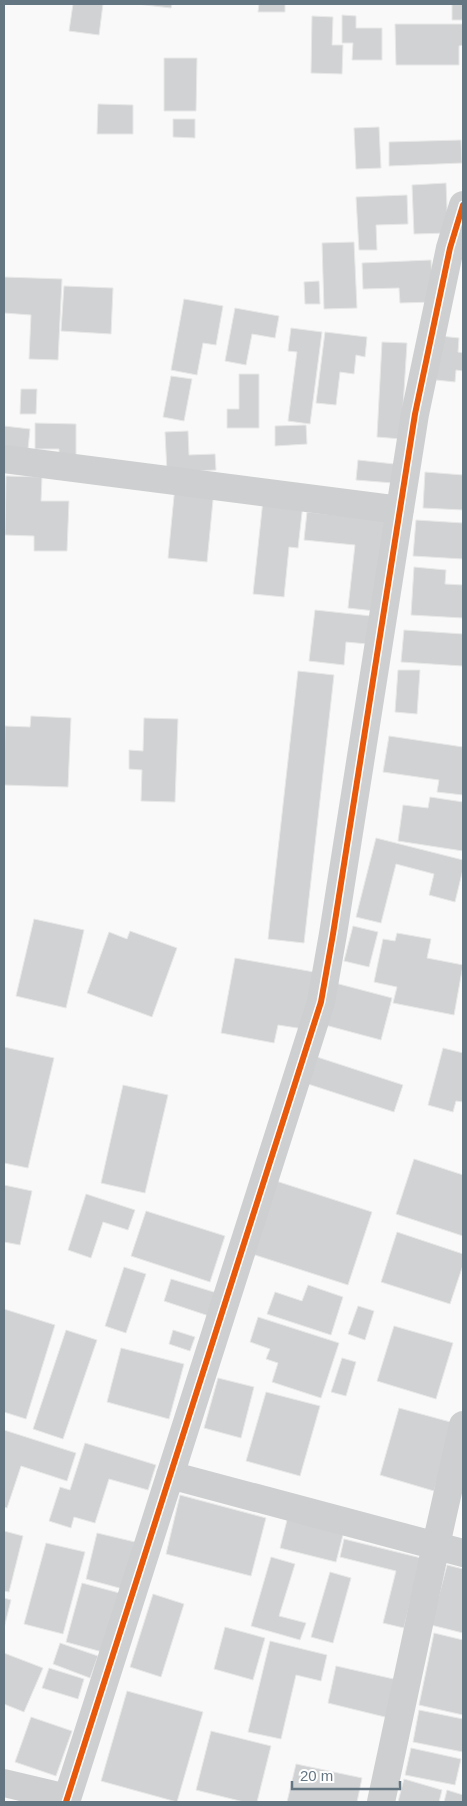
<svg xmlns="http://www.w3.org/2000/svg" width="467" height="1806" font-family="Arial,sans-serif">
  <rect width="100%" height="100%" fill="#f9f9f9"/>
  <path fill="#d0d2d3" stroke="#e8e8e8" d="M 73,4 L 103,4 L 99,35 L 69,31 Z
    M 137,4 L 172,4 L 171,8 Z
    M 259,4 L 285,4 L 285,12 L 258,12 Z
    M 452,4 L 463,4 L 463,20 L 452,20 Z
    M 342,15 L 356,16 L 356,28 L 382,28 L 382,60 L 352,60 L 353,43 L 342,43 Z
    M 312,16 L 333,17 L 332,45 L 343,45 L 342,74 L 311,73 Z
    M 395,24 L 463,24 L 463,45 L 459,46 L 459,65 L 396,65 Z
    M 164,58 L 197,58 L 196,111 L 164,111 Z
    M 98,104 L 133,105 L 133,134 L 97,134 Z
    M 173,119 L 195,119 L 195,138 L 173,137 Z
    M 379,127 L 381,168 L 356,169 L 354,128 Z
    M 461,140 L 462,163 L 389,166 L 389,142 Z
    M 446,183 L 448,233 L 414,234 L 412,185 Z
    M 407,195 L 408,224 L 376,225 L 377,250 L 359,250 L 356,197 Z
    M 354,242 L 357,308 L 324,309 L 322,243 Z
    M 431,260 L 433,302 L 400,303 L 399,288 L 363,289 L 362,263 Z
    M 4,277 L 62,279 L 58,360 L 29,359 L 31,315 L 4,313 Z
    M 319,281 L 320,304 L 305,304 L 304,282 Z
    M 64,286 L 113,288 L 111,334 L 61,331 Z
    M 184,299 L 223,306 L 216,345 L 203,343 L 197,375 L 171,370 Z
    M 235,308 L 279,316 L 275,338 L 252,334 L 246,365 L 225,361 Z
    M 291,328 L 322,332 L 310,424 L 288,421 L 297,352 L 288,351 Z
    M 325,332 L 367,337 L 365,357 L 356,355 L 354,374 L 340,372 L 336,405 L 316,403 Z
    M 440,336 L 459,338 L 458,352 L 463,353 L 463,371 L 456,370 L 455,382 L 436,380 Z
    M 382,342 L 407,343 L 401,439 L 377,437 Z
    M 239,374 L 259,374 L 259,428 L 227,428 L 227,409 L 239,409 Z
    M 171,376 L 192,379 L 184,421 L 163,417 Z
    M 21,389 L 37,389 L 36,414 L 20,414 Z
    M 35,423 L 76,424 L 76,460 L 59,459 L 59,449 L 35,449 Z
    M 306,425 L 307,444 L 275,446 L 275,426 Z
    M 4,426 L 30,429 L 28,449 L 4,446 Z
    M 188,431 L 189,455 L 215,454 L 216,470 L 167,472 L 165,432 Z
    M 358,460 L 394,464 L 393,483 L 356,480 Z
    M 425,472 L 463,475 L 463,510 L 423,508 Z
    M 6,476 L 42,477 L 41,501 L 69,501 L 67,551 L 34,551 L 34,536 L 5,535 Z
    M 175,486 L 214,490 L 207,562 L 168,558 Z
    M 263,500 L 303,504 L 298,548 L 289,547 L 284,597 L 253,594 Z
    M 307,512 L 385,520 L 375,611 L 348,608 L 355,545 L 304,540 Z
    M 416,520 L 463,523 L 463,559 L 413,556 Z
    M 414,567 L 446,570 L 445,584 L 463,585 L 463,618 L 411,615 Z
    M 315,610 L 371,616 L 368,644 L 346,642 L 344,665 L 309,661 Z
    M 404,630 L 463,634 L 463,666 L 401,662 Z
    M 398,670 L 420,670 L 417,714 L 395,712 Z
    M 298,671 L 334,675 L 304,943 L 268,939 Z
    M 31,716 L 71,718 L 68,787 L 4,785 L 5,726 L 30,727 Z
    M 144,718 L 178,719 L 175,802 L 141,801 L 142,770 L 129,769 L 129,750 L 143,751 Z
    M 389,736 L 463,747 L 463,795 L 437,792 L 439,780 L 383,772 Z
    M 430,797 L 463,802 L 463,851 L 398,841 L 403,805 L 428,808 Z
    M 376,838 L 463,860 L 463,869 L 455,902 L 429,895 L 434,874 L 396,864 L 381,923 L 356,917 Z
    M 34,919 L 84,930 L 66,1008 L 16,996 Z
    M 353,926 L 378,932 L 369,967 L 344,961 Z
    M 130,931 L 177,948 L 152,1017 L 87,993 L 109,932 L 127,939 Z
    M 397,933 L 431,939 L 427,958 L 463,965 L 454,1015 L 393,1003 L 397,987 L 374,982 L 383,939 L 395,941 Z
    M 235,958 L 314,972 L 304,1029 L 278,1025 L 274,1043 L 221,1033 Z
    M 335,983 L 392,998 L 381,1040 L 325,1025 Z
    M 4,1047 L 54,1058 L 28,1168 L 4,1163 Z
    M 443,1048 L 463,1053 L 463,1102 L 456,1101 L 453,1112 L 428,1105 Z
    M 317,1057 L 403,1085 L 394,1112 L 308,1084 Z
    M 123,1085 L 168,1095 L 145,1193 L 101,1183 Z
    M 414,1159 L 463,1175 L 463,1236 L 396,1214 Z
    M 276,1181 L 372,1212 L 348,1285 L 252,1254 Z
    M 4,1185 L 32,1191 L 20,1245 L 4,1242 Z
    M 86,1194 L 135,1210 L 128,1230 L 103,1222 L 91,1258 L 68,1250 Z
    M 146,1211 L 225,1236 L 210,1282 L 131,1256 Z
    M 397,1232 L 463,1254 L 463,1265 L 450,1304 L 381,1282 Z
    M 124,1267 L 146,1274 L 126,1333 L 105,1326 Z
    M 171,1279 L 217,1293 L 209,1316 L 164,1301 Z
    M 308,1285 L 343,1297 L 331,1335 L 267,1314 L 275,1292 L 302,1301 Z
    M 358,1306 L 374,1311 L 365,1340 L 348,1334 Z
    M 4,1309 L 55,1325 L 26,1419 L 4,1412 Z
    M 258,1317 L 339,1343 L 321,1398 L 272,1382 L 278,1363 L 266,1359 L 270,1349 L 250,1342 Z
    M 394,1326 L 453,1343 L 436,1399 L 377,1381 Z
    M 66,1330 L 97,1340 L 63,1439 L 33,1429 Z
    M 173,1330 L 195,1337 L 190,1351 L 169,1344 Z
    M 121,1348 L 184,1364 L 169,1419 L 107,1402 Z
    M 342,1358 L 356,1362 L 346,1396 L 331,1392 Z
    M 218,1378 L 254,1387 L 241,1438 L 204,1428 Z
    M 266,1392 L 320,1406 L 300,1476 L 246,1461 Z
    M 399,1408 L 454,1423 L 434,1491 L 380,1475 Z
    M 4,1430 L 76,1453 L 67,1481 L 21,1466 L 7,1508 L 4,1507 Z
    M 85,1443 L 156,1465 L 148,1490 L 109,1479 L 95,1523 L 74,1517 L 71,1528 L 49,1521 L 60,1487 L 70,1490 Z
    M 180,1495 L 266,1518 L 251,1576 L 166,1554 Z
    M 288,1516 L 344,1531 L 336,1562 L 280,1548 Z
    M 4,1531 L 23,1536 L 9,1592 L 4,1591 Z
    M 97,1533 L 135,1542 L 123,1589 L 86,1579 Z
    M 344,1539 L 421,1558 L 404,1628 L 383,1623 L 396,1571 L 340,1557 Z
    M 46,1543 L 85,1552 L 63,1634 L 24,1624 Z
    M 271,1557 L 295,1564 L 279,1616 L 306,1623 L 300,1640 L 251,1626 Z
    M 447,1565 L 463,1569 L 463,1633 L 431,1625 Z
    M 330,1572 L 351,1578 L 333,1643 L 311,1637 Z
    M 82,1583 L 123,1594 L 106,1653 L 66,1642 Z
    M 153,1594 L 184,1604 L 161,1677 L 130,1667 Z
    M 4,1598 L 11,1600 L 4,1628 Z
    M 225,1627 L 265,1638 L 253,1680 L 214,1669 Z
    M 434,1633 L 463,1640 L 463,1715 L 419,1705 Z
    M 270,1641 L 327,1655 L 321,1681 L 296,1675 L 281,1739 L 248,1732 Z
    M 60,1643 L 98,1656 L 90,1678 L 53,1664 Z
    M 4,1653 L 43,1668 L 24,1712 L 4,1704 Z
    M 336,1666 L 398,1680 L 389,1718 L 328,1703 Z
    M 49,1668 L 84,1679 L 78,1699 L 42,1688 Z
    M 127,1691 L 203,1712 L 177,1802 L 101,1781 Z
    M 419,1710 L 463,1719 L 463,1752 L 413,1742 Z
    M 31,1717 L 72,1731 L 56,1776 L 15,1762 Z
    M 211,1731 L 271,1746 L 257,1802 L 244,1802 L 196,1790 Z
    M 411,1748 L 461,1759 L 455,1785 L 405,1775 Z
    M 296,1764 L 362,1778 L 357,1802 L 287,1802 Z
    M 404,1779 L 442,1790 L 439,1802 L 398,1802 Z
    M 447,1790 L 463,1795 L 463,1802 L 444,1802 Z"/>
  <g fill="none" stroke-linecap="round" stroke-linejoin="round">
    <path stroke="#cecfd0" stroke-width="28" d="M 4,459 L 400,510
      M 170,1475 L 463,1553
      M 4,1783 L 67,1798
      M 66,1802 L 321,1002 L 333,934 L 415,414 L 450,248 L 463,205
      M 381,1802 L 436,1545 L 463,1425"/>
    <defs>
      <path id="cycleway" d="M 66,1802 L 321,1002 L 333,934 L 415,414 L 450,248 L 463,205"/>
    </defs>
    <use href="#cycleway" stroke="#fff" stroke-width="9"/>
    <use href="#cycleway" stroke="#e8590c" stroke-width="6"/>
  </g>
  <rect width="467" height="1806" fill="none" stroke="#657683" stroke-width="10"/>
  <path d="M292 1781v8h108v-8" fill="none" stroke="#657683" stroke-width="2.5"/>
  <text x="300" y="1781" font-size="15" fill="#657683" stroke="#ffffff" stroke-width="4" paint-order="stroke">20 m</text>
</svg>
